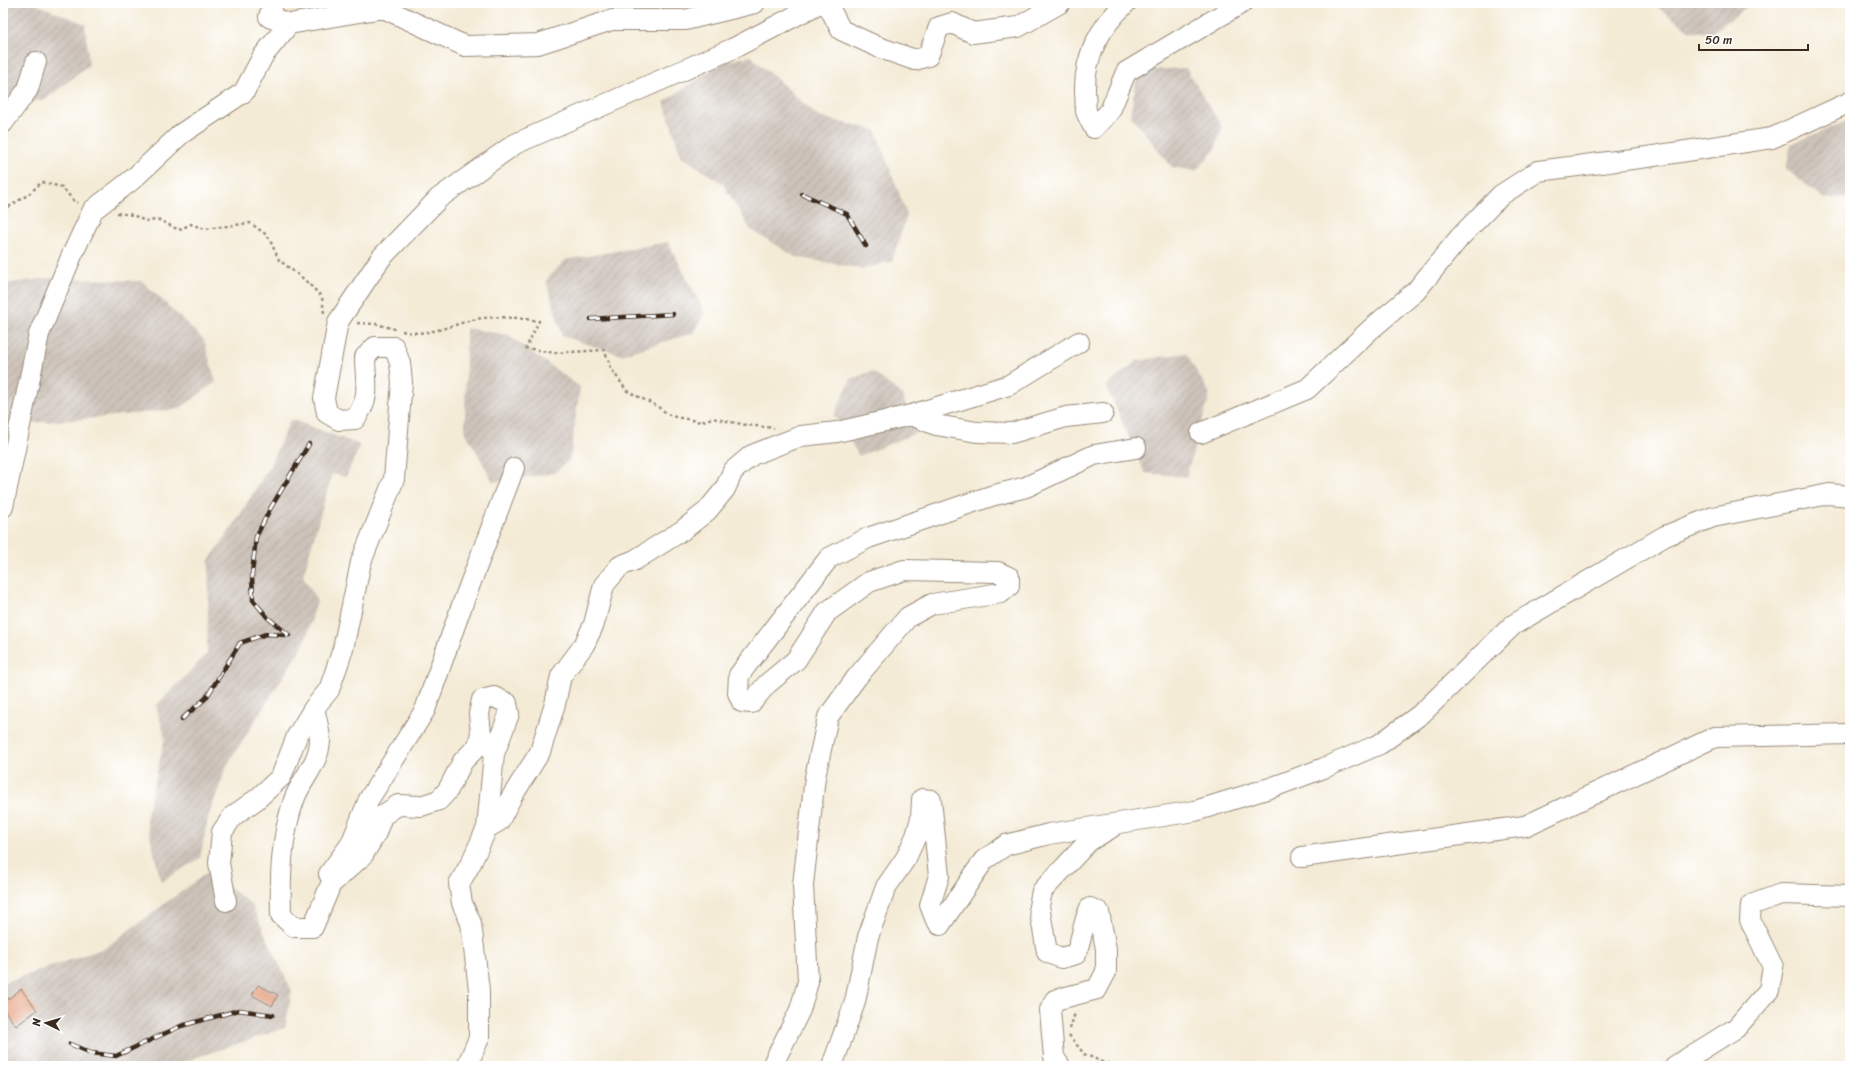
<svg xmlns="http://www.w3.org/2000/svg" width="1853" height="1069" font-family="Sriracha,sans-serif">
  <defs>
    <pattern id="industrial-furrows" width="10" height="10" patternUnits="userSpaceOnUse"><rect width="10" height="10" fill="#ccc2b9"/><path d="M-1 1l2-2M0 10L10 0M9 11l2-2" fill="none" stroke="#b0a79f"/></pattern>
  </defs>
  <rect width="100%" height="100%" fill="#fff"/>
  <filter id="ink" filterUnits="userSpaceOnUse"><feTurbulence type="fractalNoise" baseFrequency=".025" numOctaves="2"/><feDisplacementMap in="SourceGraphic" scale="8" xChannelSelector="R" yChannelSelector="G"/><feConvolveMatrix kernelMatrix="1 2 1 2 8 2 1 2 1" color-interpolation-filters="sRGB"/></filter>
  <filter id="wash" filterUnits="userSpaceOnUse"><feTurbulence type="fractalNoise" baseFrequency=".012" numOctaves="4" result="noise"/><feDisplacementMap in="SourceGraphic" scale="16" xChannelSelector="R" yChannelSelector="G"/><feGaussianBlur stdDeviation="0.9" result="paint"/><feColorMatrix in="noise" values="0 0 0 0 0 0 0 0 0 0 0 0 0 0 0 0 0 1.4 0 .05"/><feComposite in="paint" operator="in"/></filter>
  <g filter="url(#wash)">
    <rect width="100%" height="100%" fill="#f4ebd6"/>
    <path fill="url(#industrial-furrows)" d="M 3,3 L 33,3 L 85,24 L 89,65 L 46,99 L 3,108 Z
      M 1654,3 L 1748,3 L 1748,6 L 1712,33 L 1690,31 L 1656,6 Z
      M 751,56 L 819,117 L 876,130 L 907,215 L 892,261 L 863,269 L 795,257 L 750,229 L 723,184 L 681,156 L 664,102 L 723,62 Z
      M 1186,68 L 1222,127 L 1215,150 L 1196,171 L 1172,167 L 1130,115 L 1137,77 L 1149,70 Z
      M 1850,120 L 1850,197 L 1824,199 L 1786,169 L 1791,144 Z
      M 668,242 L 705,313 L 693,333 L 621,355 L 562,336 L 546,280 L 565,260 Z
      M 49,278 L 142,281 L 204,340 L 216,382 L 179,409 L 86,419 L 6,425 L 3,418 L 3,284 Z
      M 466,328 L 508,335 L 580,387 L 570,459 L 555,473 L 493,482 L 465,431 Z
      M 1186,353 L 1210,394 L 1186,477 L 1145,473 L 1106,386 L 1137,361 Z
      M 872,371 L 902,395 L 917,433 L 859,456 L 834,415 L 851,379 Z
      M 291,419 L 360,445 L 346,477 L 332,474 L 303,576 L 317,601 L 305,642 L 227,765 L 208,818 L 200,858 L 161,882 L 146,819 L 165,737 L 156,706 L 207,654 L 209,560 L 233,526 L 268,469 Z
      M 209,871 L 251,904 L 292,991 L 285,1028 L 171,1066 L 3,1066 L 3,983 L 105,948 Z"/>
    <g id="blocks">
      <path fill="#e29772" d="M 258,985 L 278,995 L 272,1006 L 252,995 Z
        M 21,989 L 37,1010 L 16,1026 L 3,1008 L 3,1003 Z"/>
    </g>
  </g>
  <g filter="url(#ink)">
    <use href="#blocks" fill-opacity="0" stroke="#988a7a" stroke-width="1"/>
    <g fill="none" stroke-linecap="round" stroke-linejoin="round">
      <defs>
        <path id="minor" d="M 273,3 L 269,17 L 289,24 L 383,8 L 465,46 L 538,44 L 612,20 L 685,20 L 755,3
          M 820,3 L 734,48 L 515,144 L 439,198 L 381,258 L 338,322 L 324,398 L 327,413 L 339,420 L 355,419 C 372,396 365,383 365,357 L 375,347 L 394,347 L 400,363 L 402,382 L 394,479 L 361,562 L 343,649 L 329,690 L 314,708 C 316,718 320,731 320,741 C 319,763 301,780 294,800 C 281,837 280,876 281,915 L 294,927 L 313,927 L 331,884 L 363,855 L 376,833 L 382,816 L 398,805 L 421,806 L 439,800 L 448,790 L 463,761 L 478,746 L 481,733 L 479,714 L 482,700 L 494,697 L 507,703 L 509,714 L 494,754 L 487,828 L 499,821 L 511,798 L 540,752 L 555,704 L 561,676 L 584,645 L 594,624 L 604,585 L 620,566 L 635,560 L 683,530 L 707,511 L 725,489 L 733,471 L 752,455 L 801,436 L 837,432 L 911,415 L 1009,385 L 1079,342
          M 827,3 L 841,30 L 878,47 L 915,60 L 928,56 L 939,27 L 952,23 L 973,33 L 1018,27 L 1060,3
          M 1126,3 C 1100,27 1084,57 1085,92 C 1086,98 1085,105 1086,111 C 1088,117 1091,122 1094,128 L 1110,111 L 1126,72 L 1242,3
          M 3,123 L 28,89 L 36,62
          M 911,415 L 936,425 L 977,432 L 1012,433 L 1066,417 L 1103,413
          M 1201,433 L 1307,389 L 1371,329 L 1416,291 L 1460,237 L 1501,195 L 1538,171 L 1647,157 L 1772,138 L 1850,102
          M 3,507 L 39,334 L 72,255 L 93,210 L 133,179 L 181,134 L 244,92 L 263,56 L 289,24
          M 1302,857 L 1525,826 L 1715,737 L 1850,734
          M 329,874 L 351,844 L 369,799 L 425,710 L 461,608 L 514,468
          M 226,901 L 219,863 L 222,832 L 233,816 L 257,799 L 281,777 L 297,736 L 314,708
          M 467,1066 L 479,1038 L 479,990 L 471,923 L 462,903 L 459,884 L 471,863 L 487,828
          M 772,1066 L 800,1010 L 808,982 L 803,885 L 815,777 L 828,717 L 857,677 L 908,617 L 932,604 L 1001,593 L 1009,586 L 1009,577 L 998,572 L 904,570 L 869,582 L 827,612 L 796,660 L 767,684 L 751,703 L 742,702 L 738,693 L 739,675 L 829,558 L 868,538 L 991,496 L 1026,487 L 1094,455 L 1136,448
          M 832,1066 L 855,1002 L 868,937 L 886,887 L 906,858 L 916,836 L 921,818 L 922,799 L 931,800 L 939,876 L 930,905 L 935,918 L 940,925 L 984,860 L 1006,845 L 1049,834 L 1195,811 L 1273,787 L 1324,768 L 1380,744 L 1421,714 L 1513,625 L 1665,536 L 1713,517 L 1829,494 L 1850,496
          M 1060,1066 L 1054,1057 L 1050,1010 L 1055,1000 L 1097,989 L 1106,972 L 1106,949 L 1099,912 L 1090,908 C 1083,922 1082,939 1076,954 L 1061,958 L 1047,952 L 1039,906 L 1042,891 L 1089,841 L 1111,828
          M 1675,1066 L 1736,1028 L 1769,990 L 1773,967 L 1750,920 L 1751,905 L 1781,894 L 1850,896"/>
      </defs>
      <use href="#minor" stroke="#988a7a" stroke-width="22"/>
      <path stroke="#988a7a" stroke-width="2.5" stroke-dasharray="3 3" stroke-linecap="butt" d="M 3,207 L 7,208 L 29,194 L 42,182 L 62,187 L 73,200 L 78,203
        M 117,213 L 133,215 L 145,221 L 159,220 L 179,230 L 191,224 L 205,229 L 250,223 L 268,236 L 279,260 L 305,280 L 322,297 L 324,313
        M 357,323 L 376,324 L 395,329
        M 402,331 C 431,338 455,322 483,318 C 501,316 521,318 539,321 L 526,348 L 555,353 L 604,350 L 612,370 L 627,391 L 655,405 L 671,416 L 701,422 L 712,418 L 746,425 L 774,428
        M 1070,1029 L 1075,1013
        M 1069,1035 L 1084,1054 L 1105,1063 L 1118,1066
        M 1221,1066 L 1227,1063 L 1239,1066"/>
      <use href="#minor" stroke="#fff" stroke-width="20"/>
      <defs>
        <path id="rail" d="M 802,194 L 847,214 L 866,246
          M 591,319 L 673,314
          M 289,635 L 268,618 L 253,600 L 252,574 L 256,537 L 270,509 L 309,444
          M 182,719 L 206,698 L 240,643 L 266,634 L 289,635
          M 70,1044 L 91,1053 L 116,1056 L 181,1026 L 239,1010 L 273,1015"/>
      </defs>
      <use href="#rail" stroke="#3b2a1e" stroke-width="4.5"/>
      <use href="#rail" stroke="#fff" stroke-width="3" stroke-dasharray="9" stroke-linecap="butt"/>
    </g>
  </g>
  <rect width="1853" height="1069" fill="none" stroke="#fff" stroke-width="16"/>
  <g transform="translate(46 1023) rotate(275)" stroke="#ffffff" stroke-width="3" paint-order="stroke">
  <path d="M0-3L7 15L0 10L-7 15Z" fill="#3b2a1e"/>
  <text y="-6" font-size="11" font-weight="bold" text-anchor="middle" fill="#3b2a1e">N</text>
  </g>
  <path d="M1699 44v6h109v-6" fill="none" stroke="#3b2a1e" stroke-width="2"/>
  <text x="1705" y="44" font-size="12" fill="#3b2a1e" stroke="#ffffff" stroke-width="3" paint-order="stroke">50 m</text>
</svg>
